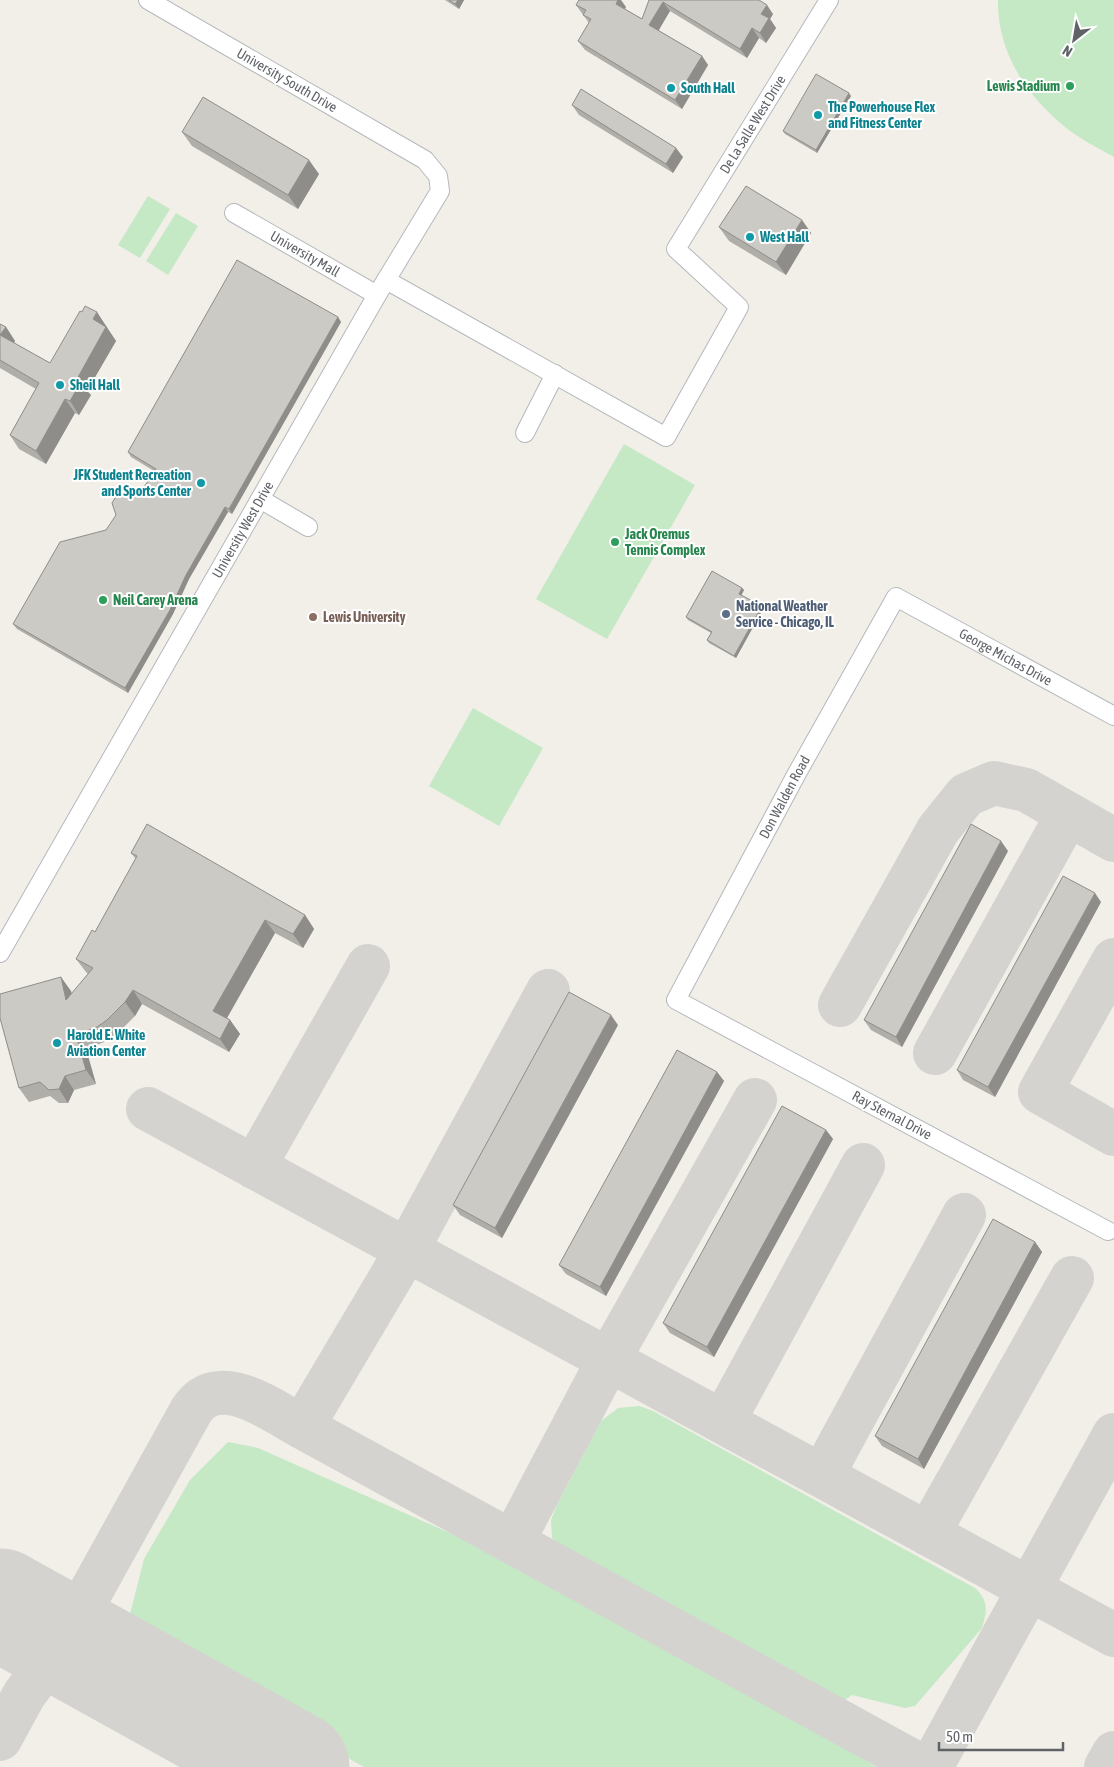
<svg xmlns="http://www.w3.org/2000/svg" width="1114" height="1767" font-family="'Asap Condensed',sans-serif">
  <rect width="100%" height="100%" fill="#f1efe8"/>
  <path fill="#c5e8c5" d="M 998,0 L 1114,0 L 1114,157 C 1098,148 1080,139 1065,127 C 1026,95 997,52 998,0 Z
    M 148,196 L 170,209 L 140,258 L 118,245 Z
    M 176,213 L 198,226 L 168,275 L 146,261 Z
    M 624,444 L 695,485 L 607,639 L 536,599 Z
    M 473,708 L 543,748 L 499,826 L 429,786 Z
    M 639,1406 L 653,1411 L 975,1588 C 989,1601 987,1611 982,1628 L 915,1706 L 905,1708 L 852,1695 L 841,1703 L 571,1554 L 552,1538 L 551,1520 L 556,1507 L 601,1421 L 618,1408 Z
    M 228,1442 L 258,1448 L 452,1534 L 824,1735 L 876,1767 L 364,1767 L 184,1667 L 152,1645 L 137,1629 L 130,1614 L 144,1559 L 190,1480 Z"/>
  <g fill="none" stroke-linecap="round" stroke-linejoin="round">
    <path stroke="#d4d3d0" stroke-width="44" d="M 1114,960 L 1040,1092 L 1114,1134
      M 548,991 L 407,1250 L 1114,1635
      M 840,1005 L 938,830 L 966,795 L 994,783 L 1026,790 L 1114,840
      M 935,1053 L 1068,814
      M 148,1109 L 407,1250 L 302,1427
      M 254,1167 L 368,966
      M 723,1422 L 863,1165
      M 822,1476 L 964,1215
      M 928,1534 L 1072,1278
      M 513,1541 L 609,1359 L 755,1100
      M 0,1739 L 24,1695 L 64,1640 L 191,1411 C 218,1369 271,1410 302,1427 L 923,1767
      M 931,1767 L 1114,1435
      M 1106,1767 L 1114,1753"/>
    <path stroke="#d4d3d0" stroke-width="111" d="M 0,1604 L 294,1767"/>
    <defs>
      <g id="minor">
        <path id="s1" d="M 234,213 L 377,295"/>
        <path id="s2" d="M 386,280 L 666,437 L 739,307 L 676,249 L 829,0"/>
        <path d="M 525,433 L 555,374"/>
        <path d="M 260,499 L 308,527"/>
        <path id="s3" d="M 0,953 L 377,295 L 440,191 L 438,176 L 425,160 L 148,0"/>
        <path id="s4" d="M 1108,1231 L 676,1000 L 796,775 L 896,597 L 1114,716"/>
      </g>
    </defs>
    <use href="#minor" stroke="#b5b8bc" stroke-width="20"/>
    <use href="#minor" stroke="#fff" stroke-width="18"/>
  </g>
  <path fill="#afaea9" d="M 445,0 L 464,0 L 459,9 Z
    M 649,0 L 773,14 L 770,19 L 776,28 L 766,43 L 759,38 L 747,58 L 670,11 L 658,30 L 702,56 L 708,65 L 682,109 L 585,50 L 578,41 L 589,23 L 576,5 L 626,7 L 625,9 L 642,19 Z
    M 851,96 L 817,153 L 785,134 L 783,131 Z
    M 572,105 L 683,157 L 673,173 L 579,115 Z
    M 182,132 L 319,174 L 298,209 L 192,146 Z
    M 802,220 L 811,233 L 786,275 L 729,241 L 719,227 Z
    M 338,317 L 341,322 L 232,514 L 228,512 L 189,579 L 173,614 L 128,693 L 17,629 L 13,624 L 106,530 L 144,487 L 154,471 L 131,457 L 128,452 Z
    M 0,324 L 6,327 L 15,341 L 14,343 L 50,363 L 107,326 L 106,327 L 116,341 L 87,391 L 91,395 L 79,415 L 75,413 L 46,464 L 19,449 L 10,435 L 36,389 L 0,368 Z
    M 742,588 L 744,590 L 741,595 L 763,609 L 736,658 L 709,643 L 707,640 L 711,633 L 688,620 L 686,617 Z
    M 1008,851 L 902,1047 L 871,1030 L 864,1020 Z
    M 131,853 L 305,915 L 314,929 L 303,948 L 275,933 L 227,1018 L 230,1020 L 240,1034 L 229,1052 L 142,1004 L 135,1016 L 117,1034 L 107,1041 L 86,1049 L 96,1084 L 74,1090 L 68,1103 L 59,1103 L 50,1096 L 29,1102 L 19,1088 L 71,991 L 72,994 L 88,974 L 86,972 L 76,959 L 95,932 L 136,859 Z
    M 1101,902 L 995,1097 L 963,1080 L 957,1070 Z
    M 618,1025 L 502,1238 L 460,1215 L 453,1205 Z
    M 717,1072 L 724,1081 L 606,1296 L 566,1274 L 559,1265 Z
    M 826,1130 L 833,1139 L 714,1357 L 670,1333 L 663,1323 Z
    M 1035,1242 L 1042,1252 L 924,1469 L 882,1446 L 875,1436 Z"/>
  <path fill="#8f8d8a" d="M 458,0 L 464,0 L 459,9 L 455,4 Z
    M 618,0 L 621,0 L 626,7 L 622,13 L 616,4 Z
    M 663,2 L 670,11 L 656,35 L 649,25 Z
    M 767,5 L 773,14 L 770,19 L 776,28 L 766,43 L 760,33 L 761,14 Z
    M 752,28 L 759,38 L 747,58 L 740,49 Z
    M 702,56 L 708,65 L 682,109 L 675,100 Z
    M 849,93 L 851,96 L 817,153 L 816,150 Z
    M 676,148 L 683,157 L 673,173 L 666,164 Z
    M 309,160 L 319,174 L 298,209 L 288,195 Z
    M 802,220 L 811,233 L 786,275 L 776,262 Z
    M 97,312 L 116,341 L 87,391 L 91,395 L 79,415 L 70,401 L 93,319 Z
    M 338,317 L 341,322 L 232,514 L 229,509 Z
    M 6,327 L 15,341 L 10,349 L 0,335 Z
    M 65,399 L 75,413 L 46,464 L 36,451 Z
    M 225,507 L 228,512 L 189,579 L 173,614 L 128,693 L 125,688 L 186,575 Z
    M 742,588 L 744,590 L 741,596 L 739,594 Z
    M 762,606 L 763,609 L 736,658 L 734,656 Z
    M 1001,841 L 1008,851 L 902,1047 L 896,1037 Z
    M 1095,893 L 1101,902 L 995,1097 L 988,1087 Z
    M 305,915 L 314,929 L 303,948 L 293,934 Z
    M 265,920 L 275,933 L 223,1025 L 213,1011 Z
    M 61,977 L 71,991 L 76,1014 L 66,1000 Z
    M 133,990 L 142,1004 L 135,1016 L 125,1002 Z
    M 611,1015 L 618,1025 L 502,1238 L 495,1228 Z
    M 230,1020 L 240,1034 L 229,1052 L 220,1039 Z
    M 76,1035 L 86,1049 L 96,1084 L 86,1070 Z
    M 717,1072 L 724,1081 L 606,1296 L 600,1287 Z
    M 65,1076 L 74,1090 L 68,1103 L 59,1089 Z
    M 826,1130 L 833,1139 L 714,1357 L 707,1347 Z
    M 1035,1242 L 1042,1252 L 924,1469 L 918,1459 Z"/>
  <path fill="#cccac5" stroke="#8f8d8a" d="M 449,0 L 458,0 L 455,4 Z
    M 579,0 L 618,0 L 616,4 L 642,19 L 649,0 L 759,0 L 767,5 L 761,14 L 769,18 L 760,33 L 752,28 L 740,49 L 663,2 L 649,25 L 702,56 L 675,100 L 578,41 L 591,19 L 583,15 L 586,10 L 576,5 Z
    M 816,74 L 849,93 L 816,150 L 783,131 Z
    M 581,89 L 676,148 L 666,164 L 572,105 Z
    M 203,97 L 309,160 L 288,195 L 182,132 Z
    M 746,186 L 802,220 L 776,262 L 719,227 Z
    M 237,260 L 338,317 L 229,509 L 225,507 L 186,575 L 170,610 L 125,688 L 13,624 L 60,542 L 106,530 L 116,515 L 112,503 L 118,493 L 144,487 L 156,469 L 128,452 Z
    M 85,306 L 97,312 L 93,319 L 106,327 L 77,379 L 81,382 L 70,401 L 65,399 L 36,451 L 10,435 L 39,383 L 0,360 L 0,324 L 6,327 L 0,335 L 50,363 L 80,311 L 82,312 Z
    M 712,571 L 742,588 L 739,594 L 762,606 L 734,656 L 707,640 L 712,632 L 686,617 Z
    M 147,824 L 305,915 L 293,934 L 265,920 L 213,1011 L 230,1020 L 220,1039 L 133,990 L 125,1002 L 107,1020 L 97,1027 L 76,1035 L 86,1070 L 65,1076 L 59,1089 L 49,1090 L 40,1082 L 19,1088 L 0,1018 L 0,994 L 61,977 L 66,1000 L 93,968 L 76,959 L 92,930 L 95,932 L 137,856 L 131,853 Z
    M 971,824 L 1001,841 L 896,1037 L 864,1020 Z
    M 1063,876 L 1095,893 L 988,1087 L 957,1070 Z
    M 569,992 L 611,1015 L 495,1228 L 453,1205 Z
    M 677,1050 L 717,1072 L 600,1287 L 559,1265 Z
    M 782,1106 L 826,1130 L 707,1347 L 663,1323 Z
    M 993,1219 L 1035,1242 L 918,1459 L 875,1436 Z"/>
  <g fill="#2e9e5b" stroke="#fff" stroke-width="2">
    <circle cx="1070" cy="86" r="5"/>
    <circle cx="615" cy="542" r="5"/>
    <circle cx="103" cy="600" r="5"/>
  </g>
  <g fill="#0f9aa8" stroke="#fff" stroke-width="2">
    <circle cx="671" cy="88" r="5"/>
    <circle cx="818" cy="115" r="5"/>
    <circle cx="750" cy="237" r="5"/>
    <circle cx="60" cy="385" r="5"/>
    <circle cx="201" cy="483" r="5"/>
    <circle cx="57" cy="1043" r="5"/>
  </g>
  <circle fill="#5c6f8a" stroke="#fff" stroke-width="2" cx="726" cy="614" r="5"/>
  <circle fill="#8d6e63" stroke="#fff" stroke-width="2" cx="313" cy="617" r="5"/>
  <g text-anchor="middle" dominant-baseline="central" stroke-width="4" stroke-linejoin="round" paint-order="stroke">
    <g font-size="14" fill="#5f6368" stroke="#fff">
      <text transform="translate(287 80) rotate(30)">University South Drive</text>
      <text stroke="none"><textPath href="#s2" startOffset="702">De La Salle West Drive</textPath></text>
      <text stroke="none"><textPath href="#s1" startOffset="82">University Mall</textPath></text>
      <text stroke="none"><textPath href="#s3" startOffset="488">University West Drive</textPath></text>
      <text stroke="none"><textPath href="#s4" startOffset="1074">George Michas Drive</textPath></text>
      <text stroke="none"><textPath href="#s4" startOffset="720">Don Walden Road</textPath></text>
      <text transform="translate(892 1115) rotate(28)">Ray Sternal Drive</text>
    </g>
    <g font-size="14" font-weight="bold" fill="#27864d" stroke="#fff" text-anchor="start">
      <text x="1060" y="86" text-anchor="end">Lewis Stadium</text>
      <text x="625" y="534">Jack Oremus<tspan x="625" dy="16">Tennis Complex</tspan></text>
      <text x="113" y="600">Neil Carey Arena</text>
    </g>
    <g font-size="14" font-weight="bold" fill="#0d838f" stroke="#fff" text-anchor="start">
      <text x="681" y="88">South Hall</text>
      <text x="828" y="107">The Powerhouse Flex<tspan x="828" dy="16">and Fitness Center</tspan></text>
      <text x="760" y="237">West Hall</text>
      <text x="70" y="385">Sheil Hall</text>
      <text x="191" y="475" text-anchor="end">JFK Student Recreation<tspan x="191" dy="16">and Sports Center</tspan></text>
      <text x="67" y="1035">Harold E. White<tspan x="67" dy="16">Aviation Center</tspan></text>
    </g>
    <g font-size="14" font-weight="bold" fill="#4e5e75" stroke="#fff" text-anchor="start">
      <text x="736" y="606">National Weather<tspan x="736" dy="16">Service - Chicago, IL</tspan></text>
    </g>
    <g font-size="14" font-weight="bold" fill="#785e54" stroke="#fff" text-anchor="start">
      <text x="323" y="617">Lewis University</text>
    </g>
  </g>
  <g transform="translate(1074 40) rotate(211)" stroke="#ffffff" stroke-width="4" paint-order="stroke">
  <path d="M0-4L9 19L0 12L-9 19Z" fill="#5f6368"/>
  <text y="-8" font-size="14" font-weight="bold" text-anchor="middle" fill="#5f6368">N</text>
  </g>
  <path d="M939 1742v8h124v-8" fill="none" stroke="#5f6368" stroke-width="2.5"/>
  <text x="946" y="1742" font-size="15" fill="#5f6368" stroke="#ffffff" stroke-width="4" paint-order="stroke">50 m</text>
</svg>
